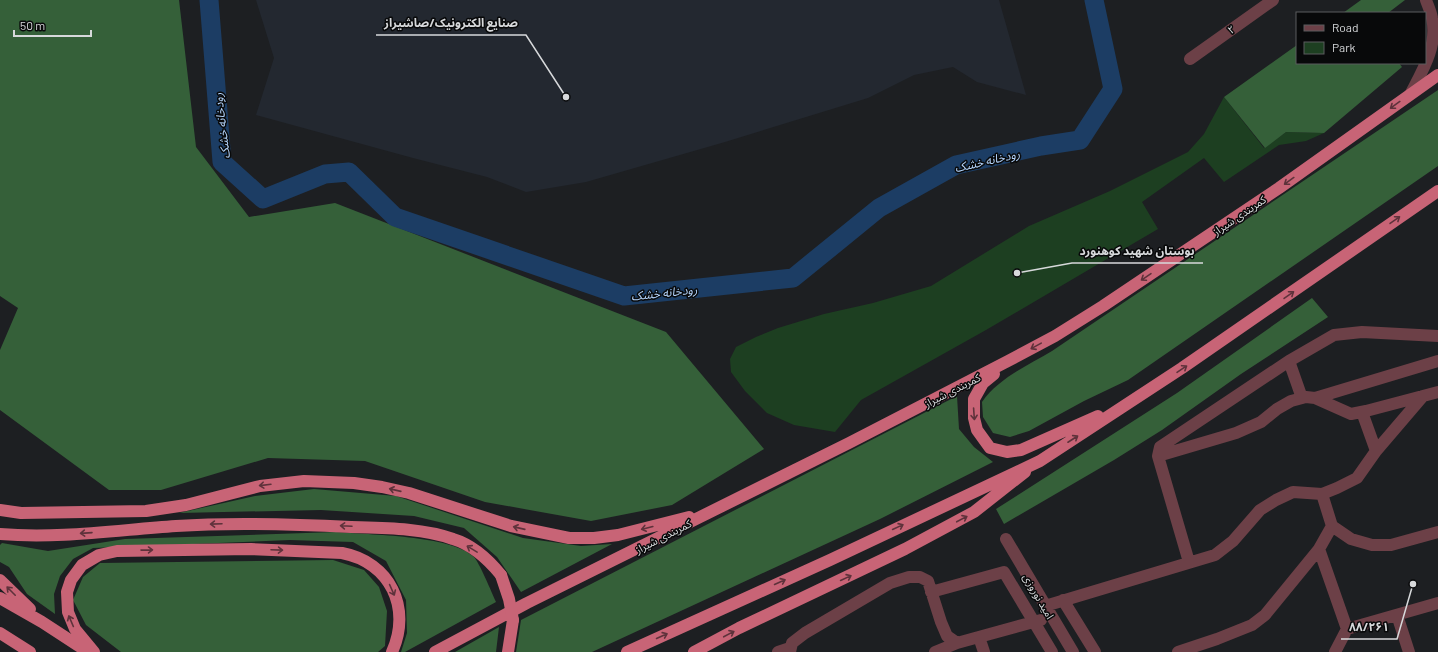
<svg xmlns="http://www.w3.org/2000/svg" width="1438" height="652" font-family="Barlow,'Noto Sans Arabic',sans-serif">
  <rect width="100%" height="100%" fill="#1d1f22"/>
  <path fill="#232830" d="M 256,0 L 999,0 L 1026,95 L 977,82 L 953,67 L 914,75 L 868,98 L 725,142 L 586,182 L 526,192 L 487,177 L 413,158 L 256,115 L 274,58 Z"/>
  <path fill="#1d3f21" d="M 1224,97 L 1264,148 L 1286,132 L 1324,133 L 1306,141 L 1279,145 L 1224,182 L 1204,158 L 1142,202 L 1158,229 L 986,330 L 861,400 L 835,432 L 794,425 L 767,413 L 745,391 L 731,372 L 730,359 L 736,347 L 756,337 L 778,328 L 824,314 L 873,303 L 931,286 L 1029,226 L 1110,191 L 1188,152 L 1204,134 Z"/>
  <path fill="#356039" d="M 0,0 L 179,0 L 196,147 L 249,217 L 335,203 L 666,332 L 764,449 L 672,505 L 591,521 L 485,502 L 365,461 L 268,458 L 161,490 L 109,490 L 0,410 L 0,350 L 18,308 L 0,296 Z
    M 1361,0 L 1405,0 L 1388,13 L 1343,13 Z
    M 1297,45 L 1297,63 L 1399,63 L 1402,67 L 1324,133 L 1286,132 L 1265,148 L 1224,97 Z
    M 1438,90 L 1438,166 L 1128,380 L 1084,401 L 1029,431 L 1010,437 L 993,433 L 983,417 L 982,402 C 999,378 1027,366 1052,351 Z
    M 1312,298 L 1328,317 L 1241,374 L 1162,430 L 1114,460 L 1004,524 L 996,509 L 1177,393 Z
    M 957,396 L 959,429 L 974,447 L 993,462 L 880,519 L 592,652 L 516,652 L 521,620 Z
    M 314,489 L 396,496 L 523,538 L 581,546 L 612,544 L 521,592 L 497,557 L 464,528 L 414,516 L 321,510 L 179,513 L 255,496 Z
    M 336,532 C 369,535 451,535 474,557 C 479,562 492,593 496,602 L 405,652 L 401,652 L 407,633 L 406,600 L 386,561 L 353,542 L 290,540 L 93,548 L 73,559 L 60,576 L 54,594 L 55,614 L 27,594 L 9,567 L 0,562 L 0,545 L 2,543 L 48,551 L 125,539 Z
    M 333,560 L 364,570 L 379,587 L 387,611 L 385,646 L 378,652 L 121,652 L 86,625 L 73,600 L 83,577 L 100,563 Z
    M 499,627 L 496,652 L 455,652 Z"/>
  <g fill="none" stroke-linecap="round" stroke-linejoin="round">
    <path stroke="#1c3d64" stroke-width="19" d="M 209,0 L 222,162 L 263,199 L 325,174 L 349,172 L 395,217 L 624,296 L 793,278 L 879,208 L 956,165 L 1041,146 L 1080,140 L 1113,89 L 1094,0"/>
    <path stroke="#6c4047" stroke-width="12" d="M 1190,59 L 1273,0
      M 1411,93 C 1423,70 1438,45 1432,18 C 1431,12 1428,6 1426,0
      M 1289,361 L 1302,398
      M 1315,398 L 1438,361
      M 1362,412 L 1376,451
      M 1158,456 L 1236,433 L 1261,422 L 1277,409 L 1291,401 L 1306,397 L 1315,398 L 1351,414 L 1366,411 L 1438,392
      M 1322,494 L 1332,526 L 1351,539 L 1372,545 L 1391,545 L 1438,532
      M 1006,539 L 1073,652
      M 1319,549 L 1347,629
      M 1189,562 L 1158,456 L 1160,447 L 1289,361 L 1334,335 L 1362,332 L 1438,336
      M 931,592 L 1004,572 L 1052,652
      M 1063,600 L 1095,652
      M 1045,606 L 1215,555 L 1233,541 L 1260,510 L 1276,500 L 1293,492 L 1322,494 L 1337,488 L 1357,478 L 1376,451 L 1423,396
      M 1397,615 L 1409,652
      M 979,637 L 984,652
      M 778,652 L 790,648
      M 790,652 L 792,643 L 805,633 L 890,583 L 909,577 L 920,577 L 928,581 L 941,622 L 947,636 L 957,643
      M 935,652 L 957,643 L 1041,620
      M 1178,652 L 1217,639 L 1252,625 L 1265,615 L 1319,549 L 1332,526
      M 1335,652 L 1347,629 L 1438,603"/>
    <path stroke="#c86476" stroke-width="12" d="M 994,374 L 983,383 L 974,399 L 974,418 L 977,430 L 990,448 L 1007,452 L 1021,450 L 1098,416
      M 0,510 L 21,513 L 146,511 L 186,505 L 260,486 L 304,481 L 354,483 L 382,487 L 409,493 L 511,526 L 569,538 L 594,538 L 618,535 L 689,517
      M 0,534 C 58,539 117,530 176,526 C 234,522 293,524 351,527 C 384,528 423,528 453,539 C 473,545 488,559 501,575
      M 0,580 L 30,609
      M 0,598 L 42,622 L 88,652
      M 0,633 L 30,652
      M 94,652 L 75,629 L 68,612 L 67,592 L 71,580 L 82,565 L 99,555 L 117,551 L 251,549 L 342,553 C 390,562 412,608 392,652
      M 435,652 L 527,603 L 849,443 L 1008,361 L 1055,336 L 1103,306 L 1279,188 L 1438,75
      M 508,652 L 513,620
      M 627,652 L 830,560 L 1040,461 L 1182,368 L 1438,191
      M 694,652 L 739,628 L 905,549 L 974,512 L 1025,472"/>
    <path stroke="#c86476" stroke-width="12" d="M 501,575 L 509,599 L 513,620"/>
  </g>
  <defs><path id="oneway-shaft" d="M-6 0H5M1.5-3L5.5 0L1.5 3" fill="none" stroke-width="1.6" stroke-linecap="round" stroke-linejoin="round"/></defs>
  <g stroke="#5e323b">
    <use href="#oneway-shaft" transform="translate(1395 105) rotate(144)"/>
    <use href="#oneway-shaft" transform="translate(1289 181) rotate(144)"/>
    <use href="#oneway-shaft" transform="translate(1395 220) rotate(-35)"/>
    <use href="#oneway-shaft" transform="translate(1146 277) rotate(146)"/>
    <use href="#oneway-shaft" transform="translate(1289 295) rotate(-35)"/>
    <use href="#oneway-shaft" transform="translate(1036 346) rotate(151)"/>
    <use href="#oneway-shaft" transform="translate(1182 369) rotate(-34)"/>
    <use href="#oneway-shaft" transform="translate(974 414) rotate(86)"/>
    <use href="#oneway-shaft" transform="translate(1073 439) rotate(-33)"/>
    <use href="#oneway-shaft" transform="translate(265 485) rotate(173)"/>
    <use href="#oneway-shaft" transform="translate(395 490) rotate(-167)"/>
    <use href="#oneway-shaft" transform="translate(962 519) rotate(-28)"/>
    <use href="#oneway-shaft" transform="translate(216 524) rotate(178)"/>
    <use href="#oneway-shaft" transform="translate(346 526) rotate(-177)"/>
    <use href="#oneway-shaft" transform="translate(898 527) rotate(-25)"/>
    <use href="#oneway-shaft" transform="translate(519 528) rotate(-167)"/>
    <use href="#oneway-shaft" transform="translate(647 528) rotate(166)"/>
    <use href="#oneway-shaft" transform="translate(86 533) rotate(176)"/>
    <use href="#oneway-shaft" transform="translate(472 549) rotate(-149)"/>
    <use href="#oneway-shaft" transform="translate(147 550) rotate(-1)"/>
    <use href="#oneway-shaft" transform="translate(277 550) rotate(2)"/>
    <use href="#oneway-shaft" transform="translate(846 578) rotate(-25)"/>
    <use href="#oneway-shaft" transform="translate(780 582) rotate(-24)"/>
    <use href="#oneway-shaft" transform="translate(392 590) rotate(66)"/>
    <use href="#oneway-shaft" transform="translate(11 591) rotate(-135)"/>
    <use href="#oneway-shaft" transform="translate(71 621) rotate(-113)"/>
    <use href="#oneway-shaft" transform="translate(729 634) rotate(-28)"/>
    <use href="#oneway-shaft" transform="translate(662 636) rotate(-24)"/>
  </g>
  <g text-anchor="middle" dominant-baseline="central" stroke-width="3" stroke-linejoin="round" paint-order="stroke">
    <g font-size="11" fill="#d7d9db" stroke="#08090a">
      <text transform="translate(1231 29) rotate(-35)">۲</text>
      <text transform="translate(1239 215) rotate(-34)">کمربندی شیراز</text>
      <text transform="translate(952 390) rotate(-27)">کمربندی شیراز</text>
      <text transform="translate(663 536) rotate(-27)">کمربندی شیراز</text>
      <text transform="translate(1039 596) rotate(60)">امید نوروزی</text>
    </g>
    <g font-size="12" font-style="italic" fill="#b5d5fc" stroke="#08090a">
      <text transform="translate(221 126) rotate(-97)">رودخانه خشک</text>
      <text transform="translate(987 160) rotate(-13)">رودخانه خشک</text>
      <text transform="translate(664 292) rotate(-6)">رودخانه خشک</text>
    </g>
  </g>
  <path fill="none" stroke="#d7d9db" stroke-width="1.5" d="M566 97L526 35H376M1017 273L1072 263H1203M1413 584L1397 639H1341"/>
  <g fill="#d7d9db" stroke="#08090a" stroke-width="1.5">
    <circle cx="566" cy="97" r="4"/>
    <circle cx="1017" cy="273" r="4"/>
    <circle cx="1413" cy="584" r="4"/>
  </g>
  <g font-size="12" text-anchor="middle" font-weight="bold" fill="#d7d9db" stroke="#08090a" stroke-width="3" stroke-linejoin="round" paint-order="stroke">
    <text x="451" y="27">صنایع الکترونیک/صاشیراز</text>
    <text x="1137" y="255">بوستان شهید کوهنورد</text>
    <text x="1369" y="631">۸۸/۲۶۱</text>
  </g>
  <rect x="1296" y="12" width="130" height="52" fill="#08090a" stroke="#5b5c5e"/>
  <rect x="1304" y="25" width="20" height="6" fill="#6c4047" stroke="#5b5c5e"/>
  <text x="1332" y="32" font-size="12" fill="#d7d9db">Road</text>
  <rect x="1304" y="42" width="20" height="12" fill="#1d3f21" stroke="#5b5c5e"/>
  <text x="1332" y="52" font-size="12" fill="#d7d9db">Park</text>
  <path d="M14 30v6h77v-6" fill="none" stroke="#d7d9db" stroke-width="2"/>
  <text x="20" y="30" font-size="12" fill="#d7d9db" stroke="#08090a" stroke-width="3" paint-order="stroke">50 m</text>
</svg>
